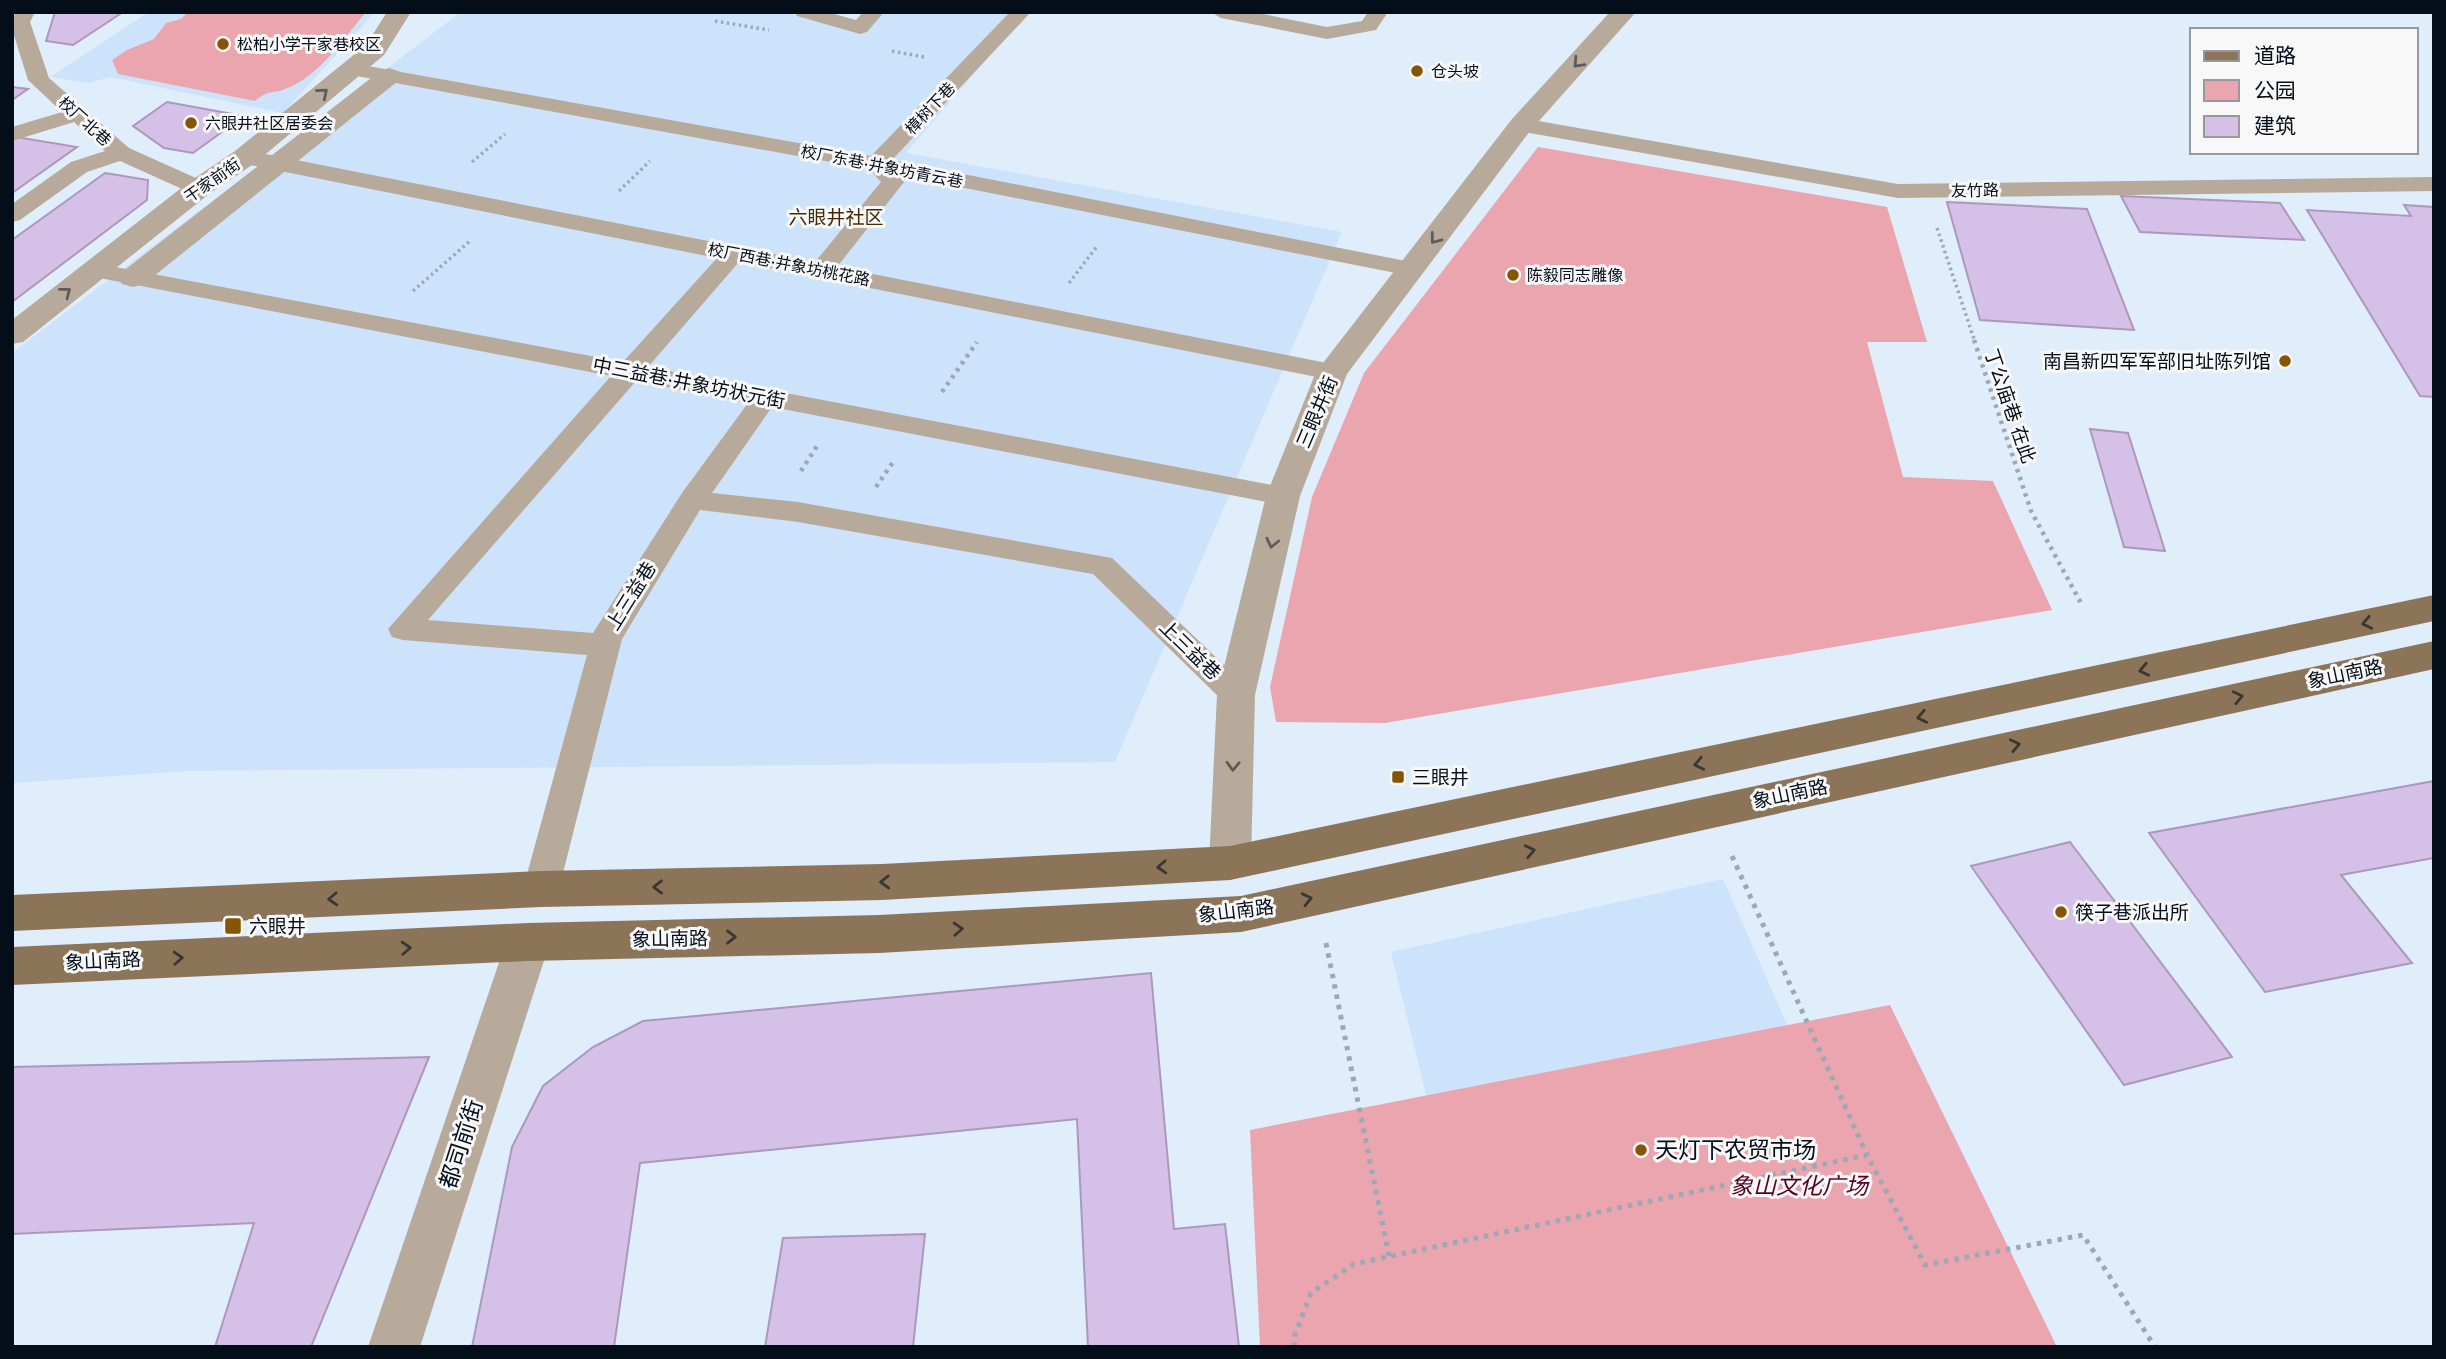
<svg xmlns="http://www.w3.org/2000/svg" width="2446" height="1359" font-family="'Libre Baskerville','Noto Sans SC',serif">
  <rect width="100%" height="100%" fill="#e0edfb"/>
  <path fill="#cce3fb" d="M 149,12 L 375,12 L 283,113 L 110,77 L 89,83 L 50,77 Z
    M 461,12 L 782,12 L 864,33 L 885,12 L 1027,12 L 906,153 L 1342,232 L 1115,762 L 188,771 L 12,783 L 12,353 Z
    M 1723,879 L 1929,1347 L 1488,1347 L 1391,952 Z"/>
  <path fill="#eaa5af" d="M 188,12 L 366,12 C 344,38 319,77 285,89 C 270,95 271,88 255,101 L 118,74 L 112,60 L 127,50 L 154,39 L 166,23 L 181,19 Z
    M 1538,147 L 1887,207 L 1927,342 L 1867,342 L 1903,477 L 1993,481 L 2052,610 L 1385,723 L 1276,722 L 1270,687 L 1312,497 L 1364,373 Z
    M 1890,1005 L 2057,1347 L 1260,1347 L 1250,1130 Z"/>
  <path fill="#d5c0e7" stroke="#ac98bd" stroke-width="2" d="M 55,12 L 123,12 L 73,45 L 46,41 Z
    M 12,87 L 28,89 L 12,100 Z
    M 167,102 L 244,116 L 193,153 L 164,148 L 133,126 Z
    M 16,137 L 77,147 L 12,193 L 12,139 Z
    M 105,173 L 148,180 L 147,200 L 12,302 L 12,240 Z
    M 2121,196 L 2280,203 L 2304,240 L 2140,232 Z
    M 1947,202 L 2087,209 L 2134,330 L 1980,320 Z
    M 2404,205 L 2434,207 L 2434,397 L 2420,396 L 2307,210 L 2411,216 Z
    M 2090,429 L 2128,433 L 2165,551 L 2124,547 Z
    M 2434,781 L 2434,858 L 2341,875 L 2412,963 L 2265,992 L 2149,833 Z
    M 2070,842 L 2232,1057 L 2124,1085 L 1971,866 Z
    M 1151,973 L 1174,1229 L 1225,1224 L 1239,1347 L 1088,1347 L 1077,1119 L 640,1163 L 614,1347 L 472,1347 L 512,1147 L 543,1086 L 593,1047 L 643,1021 Z
    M 429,1057 L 311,1347 L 215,1347 L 254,1223 L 12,1234 L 12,1067 Z
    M 925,1234 L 913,1347 L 765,1347 L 783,1238 Z"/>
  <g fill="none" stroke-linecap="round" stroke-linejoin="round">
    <path stroke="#9ca8b5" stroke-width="3.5" stroke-dasharray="2.5 3.5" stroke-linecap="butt" d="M 715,21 L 769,30
      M 892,51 L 924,57
      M 472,162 L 505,134
      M 619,191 L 650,161
      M 1937,228 L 1975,342
      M 1069,283 L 1098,245
      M 413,291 L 470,241"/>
    <path stroke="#9ca8b5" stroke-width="4.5" stroke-dasharray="3.5 5" stroke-linecap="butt" d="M 1974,340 L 2031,511 L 2082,605
      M 942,392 L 977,342
      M 801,471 L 817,446
      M 876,487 L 893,462"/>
    <path stroke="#9ca8b5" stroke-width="5" stroke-dasharray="4.5 6" stroke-linecap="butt" d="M 1732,856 L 1867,1155
      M 1326,943 L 1389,1256
      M 1294,1347 L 1295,1335 L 1311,1293 L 1354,1264 L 1867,1155 L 1925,1265 L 2083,1235 L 2155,1347"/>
    <path fill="#b8aa9b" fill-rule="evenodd" d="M 15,12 L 35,12 L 30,22 L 49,78 L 129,148 L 207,183 L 210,188 L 207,193 L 191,193 L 120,161 L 87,172 L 20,220 L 12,222 L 12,204 L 71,162 L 105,151 L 74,122 L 12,141 L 12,127 L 62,112 L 28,80 L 12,29 Z
      M 794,12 L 827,12 L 856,20 L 863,12 L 884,12 L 867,32 L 860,34 L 797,16 Z
      M 1010,12 L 1031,12 L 892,160 L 1411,262 L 1420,264 L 1423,269 L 1420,274 L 1411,276 L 899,175 L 904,182 L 837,267 L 1332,364 L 1341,366 L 1345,372 L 1341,378 L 1332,380 L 739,262 L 648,367 L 1293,489 L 1297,496 L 1293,503 L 1283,505 L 772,407 L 712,493 L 798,502 L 1112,558 L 1247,687 L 1252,695 L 1247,703 L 1236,707 L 1225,703 L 1093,574 L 798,522 L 700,510 L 622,639 L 559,889 L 553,899 L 541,904 L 529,899 L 523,889 L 587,655 L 403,640 L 392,637 L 388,629 L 611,376 L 94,277 L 85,275 L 82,270 L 85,265 L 94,263 L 623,362 L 717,258 L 245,164 L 234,157 L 245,150 L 815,262 L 881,182 L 869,169 L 351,75 L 341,69 L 351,63 L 871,156 ZM 636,381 L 748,403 L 682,493 L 593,633 L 428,620 Z
      M 1211,12 L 1253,12 L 1327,27 L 1362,21 L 1368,12 L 1388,12 L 1376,30 L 1327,39 L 1221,18 Z
      M 1521,118 L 1898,184 L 2434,177 L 2434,191 L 1898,198 L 1513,130 L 1510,125 L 1513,120 Z"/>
    <path fill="#b8aa9b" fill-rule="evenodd" d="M 1610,12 L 1636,12 L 1530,131 L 1347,374 L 1300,496 L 1255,695 L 1251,863 L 1245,875 L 1230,880 L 1215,875 L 1209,863 L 1217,695 L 1266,496 L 1316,372 L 1512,119 Z
      M 528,923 L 544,929 L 550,942 L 420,1347 L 368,1347 L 506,942 L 512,929 Z"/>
    <path fill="#b8aa9b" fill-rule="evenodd" d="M 387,12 L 411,12 L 384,55 L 255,163 L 209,194 L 23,342 L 12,344 L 12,320 L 189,182 L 235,151 L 366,45 Z
      M 389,68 L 398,71 L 402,76 L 398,81 L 144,284 L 133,287 L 122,284 L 118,278 L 122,272 L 380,71 Z"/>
    <path fill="#8c7459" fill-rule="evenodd" d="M 2434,595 L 2434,621 L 1230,880 L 882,900 L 541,907 L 12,931 L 12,895 L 541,871 L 882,864 L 1230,846 Z
      M 2434,641 L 2434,669 L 1241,932 L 879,953 L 528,961 L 12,985 L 12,947 L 528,923 L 879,915 L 1241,896 Z"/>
  </g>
  <defs><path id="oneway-chevron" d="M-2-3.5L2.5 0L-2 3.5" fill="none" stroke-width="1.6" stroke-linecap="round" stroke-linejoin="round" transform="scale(1.75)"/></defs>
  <g stroke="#5e5c5a">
    <use href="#oneway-chevron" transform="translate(1578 63) rotate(133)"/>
    <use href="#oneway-chevron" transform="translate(323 93) rotate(-40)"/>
    <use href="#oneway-chevron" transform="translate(1435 239) rotate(127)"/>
    <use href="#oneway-chevron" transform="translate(66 292) rotate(-38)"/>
    <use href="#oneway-chevron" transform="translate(1272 543) rotate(103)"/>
    <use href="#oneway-chevron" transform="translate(1233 766) rotate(92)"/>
  </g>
  <g stroke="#3a3733">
    <use href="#oneway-chevron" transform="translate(2367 623) rotate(168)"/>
    <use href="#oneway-chevron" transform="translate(2144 670) rotate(168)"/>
    <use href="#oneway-chevron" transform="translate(2238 697) rotate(-12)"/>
    <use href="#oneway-chevron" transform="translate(1922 717) rotate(168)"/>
    <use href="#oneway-chevron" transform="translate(2015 745) rotate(-12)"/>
    <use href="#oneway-chevron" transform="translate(1699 764) rotate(168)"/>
    <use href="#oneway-chevron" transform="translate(1530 851) rotate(-12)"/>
    <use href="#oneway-chevron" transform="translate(1162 867) rotate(177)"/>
    <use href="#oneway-chevron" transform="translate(885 882) rotate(178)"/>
    <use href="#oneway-chevron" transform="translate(658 887) rotate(179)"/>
    <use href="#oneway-chevron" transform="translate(333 899) rotate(177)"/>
    <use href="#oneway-chevron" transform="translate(1307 899) rotate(-13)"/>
    <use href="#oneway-chevron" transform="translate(958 929) rotate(-3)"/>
    <use href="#oneway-chevron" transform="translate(731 937) rotate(-1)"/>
    <use href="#oneway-chevron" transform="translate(406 948) rotate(-3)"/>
    <use href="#oneway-chevron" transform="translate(178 958) rotate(-3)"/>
  </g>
  <g fill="#875400" stroke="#f8f8f8" stroke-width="2.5">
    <circle cx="223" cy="44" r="7"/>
    <circle cx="1417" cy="71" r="7"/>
    <circle cx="191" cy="123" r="7"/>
    <circle cx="1513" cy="275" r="7"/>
    <circle cx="2285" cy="361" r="7"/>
    <rect x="1391" y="770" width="14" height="14" rx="3.5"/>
    <circle cx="2061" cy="912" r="7"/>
    <rect x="224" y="917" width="18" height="18" rx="3.5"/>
    <circle cx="1641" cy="1150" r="7"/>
  </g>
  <g text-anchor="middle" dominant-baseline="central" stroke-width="6" stroke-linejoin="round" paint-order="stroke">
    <g font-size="16" fill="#040e19" stroke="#f8f8f8" text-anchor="start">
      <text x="237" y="44">松柏小学干家巷校区</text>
      <text x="1431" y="71">仓头坡</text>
      <text x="205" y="123">六眼井社区居委会</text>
      <text x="1527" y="275">陈毅同志雕像</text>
    </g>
    <g font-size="16" fill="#040e19" stroke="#f8f8f8">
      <text transform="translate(930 108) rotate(-47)">樟树下巷</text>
      <text transform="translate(85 121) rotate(42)">校厂北巷</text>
      <text transform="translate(882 166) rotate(11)">校厂东巷·井象坊青云巷</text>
      <text transform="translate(212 180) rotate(-35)">干家前街</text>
      <text transform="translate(1975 190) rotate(-1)">友竹路</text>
      <text transform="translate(789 264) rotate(11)">校厂西巷·井象坊桃花路</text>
    </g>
    <g font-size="19" fill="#422906" stroke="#f8f8f8">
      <text x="836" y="217">六眼井社区</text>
    </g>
    <g font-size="19" fill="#040e19" stroke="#f8f8f8" text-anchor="start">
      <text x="2271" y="361" text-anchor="end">南昌新四军军部旧址陈列馆</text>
      <text x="1412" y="777">三眼井</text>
      <text x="2075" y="912">筷子巷派出所</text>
      <text x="249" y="926">六眼井</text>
    </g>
    <g font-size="19" fill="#040e19" stroke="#f8f8f8">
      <text transform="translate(689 383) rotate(11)">中三益巷·井象坊状元街</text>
      <text transform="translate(2010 406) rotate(71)">丁公庙巷 在此</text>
      <text transform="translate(1317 412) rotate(-67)">三眼井街</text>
      <text transform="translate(631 596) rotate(-58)">上三益巷</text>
      <text transform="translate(1190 650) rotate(44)">上三益巷</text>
      <text transform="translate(2345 674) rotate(-12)">象山南路</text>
      <text transform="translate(1790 794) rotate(-12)">象山南路</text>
      <text transform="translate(1236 911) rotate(-7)">象山南路</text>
      <text transform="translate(670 939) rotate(-1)">象山南路</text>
      <text transform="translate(103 961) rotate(-3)">象山南路</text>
    </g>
    <g font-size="23" fill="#040e19" stroke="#f8f8f8">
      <text transform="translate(461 1144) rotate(-72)">都司前街</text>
    </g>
    <g font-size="23" fill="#040e19" stroke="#f8f8f8" text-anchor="start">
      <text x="1655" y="1150">天灯下农贸市场</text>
    </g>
    <g font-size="23" font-style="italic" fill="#58001f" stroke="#f8f8f8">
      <text x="1799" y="1186">象山文化广场</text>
    </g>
  </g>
  <rect width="2446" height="1359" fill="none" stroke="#040e19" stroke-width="28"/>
  <rect x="2190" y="28" width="228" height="126" fill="#f8f8f8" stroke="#969a9f" stroke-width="2"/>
  <rect x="2204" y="51" width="35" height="10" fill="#8c7459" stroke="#969a9f" stroke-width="2"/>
  <text x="2254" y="63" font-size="21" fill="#040e19">道路</text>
  <rect x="2204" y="80" width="35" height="21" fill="#eaa5af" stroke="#969a9f" stroke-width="2"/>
  <text x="2254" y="98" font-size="21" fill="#040e19">公园</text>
  <rect x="2204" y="116" width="35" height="21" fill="#d5c0e7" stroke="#969a9f" stroke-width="2"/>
  <text x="2254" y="133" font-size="21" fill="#040e19">建筑</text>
</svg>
